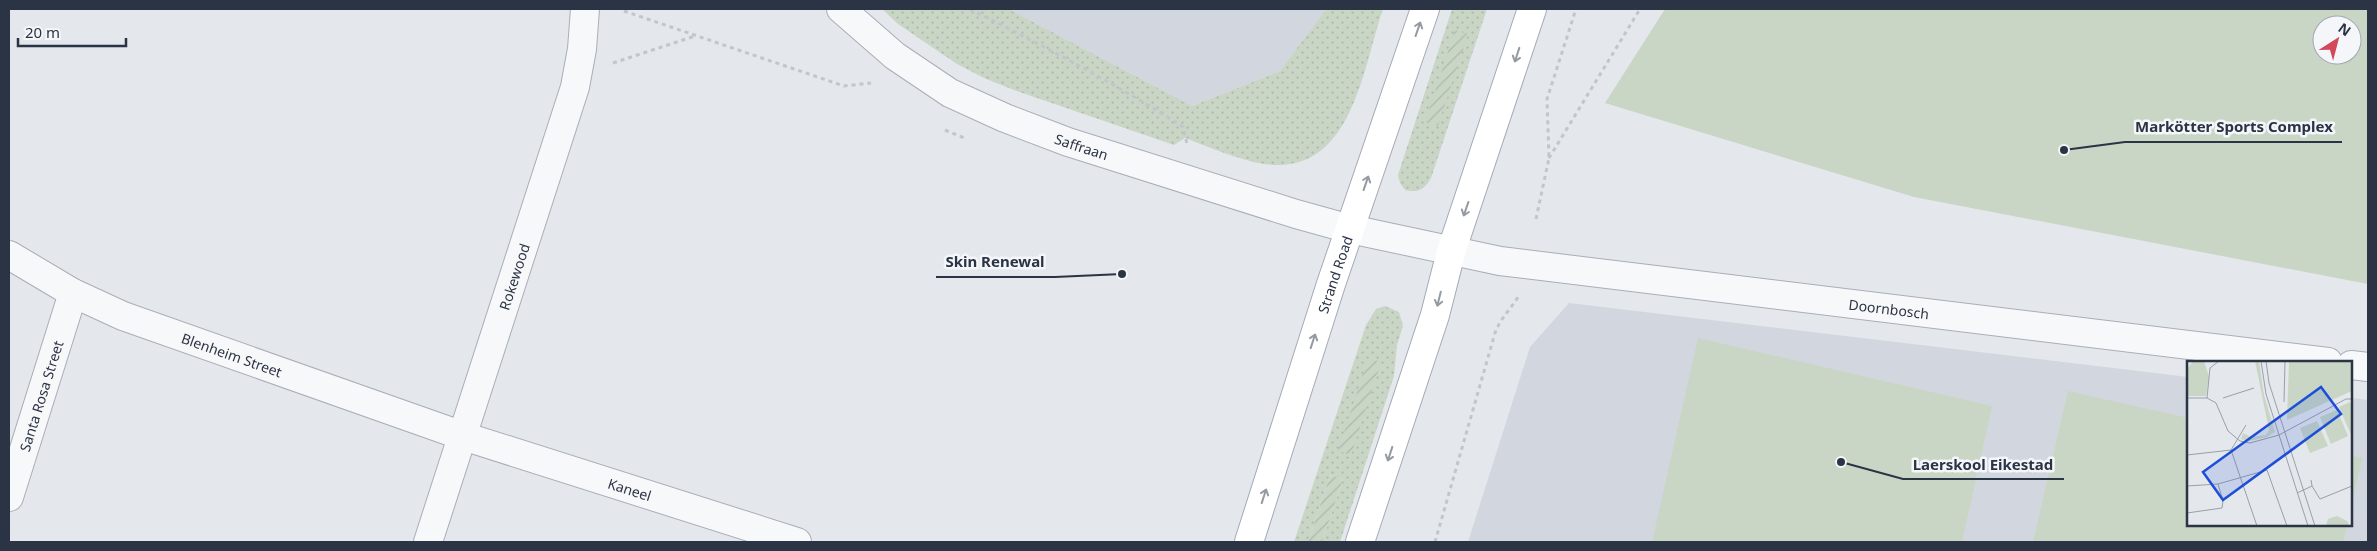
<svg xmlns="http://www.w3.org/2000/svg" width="2377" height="551" font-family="'Noto Sans',sans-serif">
  <defs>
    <pattern id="grass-dots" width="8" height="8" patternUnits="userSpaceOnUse" patternTransform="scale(1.25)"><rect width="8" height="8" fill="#c9d6c5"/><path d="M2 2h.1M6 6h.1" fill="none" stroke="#adb8ab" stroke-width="1.8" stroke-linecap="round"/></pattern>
    <pattern id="garden-furrows" width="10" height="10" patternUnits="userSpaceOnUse" patternTransform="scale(1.25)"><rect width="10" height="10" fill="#c9d6c5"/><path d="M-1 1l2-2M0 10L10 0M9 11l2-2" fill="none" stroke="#adb8ab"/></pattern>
  </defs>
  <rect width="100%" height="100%" fill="#e4e7ec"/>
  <path fill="#d2d6de" d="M 1009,9 L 1326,9 L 1280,71 L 1192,106 Z
    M 1569,303 L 2188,377 L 2188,525 L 2351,525 L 2351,398 L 2368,400 L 2368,542 L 1468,542 L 1530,347 Z"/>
  <path fill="url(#grass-dots)" d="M 882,9 L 1009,9 L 1192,106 L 1280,71 L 1326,9 L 1383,9 C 1364,63 1354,163 1280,165 C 1251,166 1212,148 1185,138 L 1174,145 L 1014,90 L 984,78 L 957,64 L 898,24 Z
    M 1452,9 L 1487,9 L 1431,178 C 1424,190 1418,193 1405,190 L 1400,183 L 1398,175 Z
    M 1385,306 L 1399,312 L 1403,326 L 1397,345 L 1394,376 L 1340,542 L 1322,542 L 1343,479 L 1330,475 L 1308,542 L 1294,542 L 1366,325 L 1376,309 Z"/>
  <path fill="url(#garden-furrows)" d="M 1455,30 L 1468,34 L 1438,126 L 1425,122 Z
    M 1368,358 L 1381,362 L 1351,455 L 1338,451 Z
    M 1330,475 L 1343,479 L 1322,542 L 1308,542 Z"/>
  <path fill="#c9d6c5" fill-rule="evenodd" d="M 1665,9 L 2368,9 L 2368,284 L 1914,197 L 1605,103 ZM 2322,25 L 2352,25 L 2352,55 L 2322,55 Z
    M 1698,338 L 1992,406 L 1962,542 L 1652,542 Z
    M 2068,391 L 2188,418 L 2188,525 L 2347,525 L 2343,542 L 2033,542 Z
    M 2351,455 L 2362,458 L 2351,510 Z"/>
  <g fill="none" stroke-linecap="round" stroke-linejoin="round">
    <defs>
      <g id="minor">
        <path id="s1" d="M 841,9 L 895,56 L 950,93 L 1005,118 L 1068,142 L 1296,214 L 1350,229 L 1500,261 L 2328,362"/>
        <path id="s2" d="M 9,255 L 73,293 L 123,316 L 463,436 L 797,542"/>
        <path d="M 2351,365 L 2368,367"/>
        <path id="s3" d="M 9,497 L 73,293"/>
        <path id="s4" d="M 428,542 L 575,87 L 582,49 L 585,9"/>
      </g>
      <g id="major">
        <path id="s5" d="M 1249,542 L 1331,284 L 1425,9"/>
        <path d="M 1360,542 L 1435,315 L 1451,252 L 1532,9"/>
      </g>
    </defs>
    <use href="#minor" stroke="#a9aeb7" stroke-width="30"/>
    <use href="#major" stroke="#a3abb8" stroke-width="30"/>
    <path stroke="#c2c5cb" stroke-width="3" stroke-dasharray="4 4" stroke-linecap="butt" d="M 970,9 C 1043,46 1115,83 1183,127 L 1187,144
      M 624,11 L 844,86 L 871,83
      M 613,63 L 695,36
      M 945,130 L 967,139
      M 1549,158 L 1640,9
      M 1536,219 L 1549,158 L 1547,99 L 1576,9
      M 1435,542 L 1495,333 C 1500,319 1510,310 1518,297"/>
    <use href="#minor" stroke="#f7f8fa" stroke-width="28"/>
    <use href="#major" stroke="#fff" stroke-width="28"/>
  </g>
  <defs><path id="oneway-shaft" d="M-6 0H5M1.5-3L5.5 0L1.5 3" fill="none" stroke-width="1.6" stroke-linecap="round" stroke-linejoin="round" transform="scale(1.25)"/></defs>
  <g stroke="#959aa2">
    <use href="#oneway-shaft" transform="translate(1418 29) rotate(-71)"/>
    <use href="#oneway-shaft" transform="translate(1517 55) rotate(108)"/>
    <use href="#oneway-shaft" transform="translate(1366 183) rotate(-71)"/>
    <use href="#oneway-shaft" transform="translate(1466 209) rotate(109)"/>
    <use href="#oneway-shaft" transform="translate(1439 299) rotate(104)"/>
    <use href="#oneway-shaft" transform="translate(1313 341) rotate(-72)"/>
    <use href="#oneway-shaft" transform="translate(1390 454) rotate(108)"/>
    <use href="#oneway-shaft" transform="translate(1264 496) rotate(-72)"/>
  </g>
  <g text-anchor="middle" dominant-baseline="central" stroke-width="5" stroke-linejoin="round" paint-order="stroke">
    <g font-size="14" fill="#2b3445" stroke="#f4f6f9">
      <text stroke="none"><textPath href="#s1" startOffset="280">Saffraan</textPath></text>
      <text stroke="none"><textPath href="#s5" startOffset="281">Strand Road</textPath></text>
      <text stroke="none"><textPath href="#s4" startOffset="279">Rokewood</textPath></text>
      <text stroke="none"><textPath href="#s1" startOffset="1106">Doornbosch</textPath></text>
      <text stroke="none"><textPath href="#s2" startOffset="245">Blenheim Street</textPath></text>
      <text stroke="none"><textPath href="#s3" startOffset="106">Santa Rosa Street</textPath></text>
      <text stroke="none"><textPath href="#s2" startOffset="665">Kaneel</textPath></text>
    </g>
  </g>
  <g transform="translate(2187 361)">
    <rect width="165" height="165" fill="#e4e7ec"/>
    <path d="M 68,0 L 72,0 L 77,34 L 88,71 L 80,76 L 62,80 L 54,78 L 56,72 L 64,76 L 79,74 L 82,69 Z" fill="#c9d6c5"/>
    <path d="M 6,0 L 17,0 L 22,16 L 19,35 L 0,35 L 0,8 Z" fill="#c9d6c5"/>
    <path d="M 102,0 L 165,0 L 165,30 L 100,59 ZM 163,41 L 165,46 L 165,76 L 152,46 ZM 150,49 L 161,75 L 144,83 L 133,56 ZM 130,60 L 141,85 L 123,92 L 113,67 ZM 150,155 L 160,160 L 163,165 L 139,165 L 141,158 Z" fill="#c9d6c5"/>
    <path fill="none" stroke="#9a9fa9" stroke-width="1" d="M 74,0 L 79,33 L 121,165M 79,0 L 82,22 L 128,165M 0,37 L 20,37 L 29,42 L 41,70 L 53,80 L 63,82 L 92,74 L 159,38 L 165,38M 20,37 L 23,7 L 32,0M 36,37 L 67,27M 97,41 L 98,0M 44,89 L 70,165M 0,94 L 44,89 L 59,64M 0,125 L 31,123 L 80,109 L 100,165M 125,125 L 133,138 L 165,125M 110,132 L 125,125 L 124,119M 0,152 L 35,147 L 36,140 L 31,123"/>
    <path fill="#1d4ed8" fill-opacity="0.15" stroke="#1d4ed8" stroke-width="2.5" d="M 134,26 L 154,53 L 36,139 L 16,111 Z"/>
    <rect width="165" height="165" fill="none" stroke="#2b3445" stroke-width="2.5"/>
  </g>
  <path fill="none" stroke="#2b3445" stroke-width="2" d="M2064 150L2125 142H2342M1122 274L1055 277H936M1841 462L1903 479H2064"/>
  <g fill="#2b3445" stroke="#f4f6f9" stroke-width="2">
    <circle cx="2064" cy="150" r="5"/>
    <circle cx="1122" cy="274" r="5"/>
    <circle cx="1841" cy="462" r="5"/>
  </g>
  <g font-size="15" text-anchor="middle" font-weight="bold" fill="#2b3445" stroke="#f4f6f9" stroke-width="5" stroke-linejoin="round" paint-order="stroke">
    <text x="2234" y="132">Markötter Sports Complex</text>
    <text x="995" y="267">Skin Renewal</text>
    <text x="1983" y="470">Laerskool Eikestad</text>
  </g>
  <rect width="2377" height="551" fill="none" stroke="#2b3445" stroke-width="20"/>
  <g transform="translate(2337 40) rotate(36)"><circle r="24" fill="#f4f6f9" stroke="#a4a8b1"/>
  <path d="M0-4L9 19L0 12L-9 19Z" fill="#d1495b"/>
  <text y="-8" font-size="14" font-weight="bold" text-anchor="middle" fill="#2b3445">N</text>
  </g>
  <path d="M18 38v8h108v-8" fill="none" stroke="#2b3445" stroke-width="2.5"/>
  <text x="25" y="38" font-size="15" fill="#2b3445" stroke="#f4f6f9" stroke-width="4" paint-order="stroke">20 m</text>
</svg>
